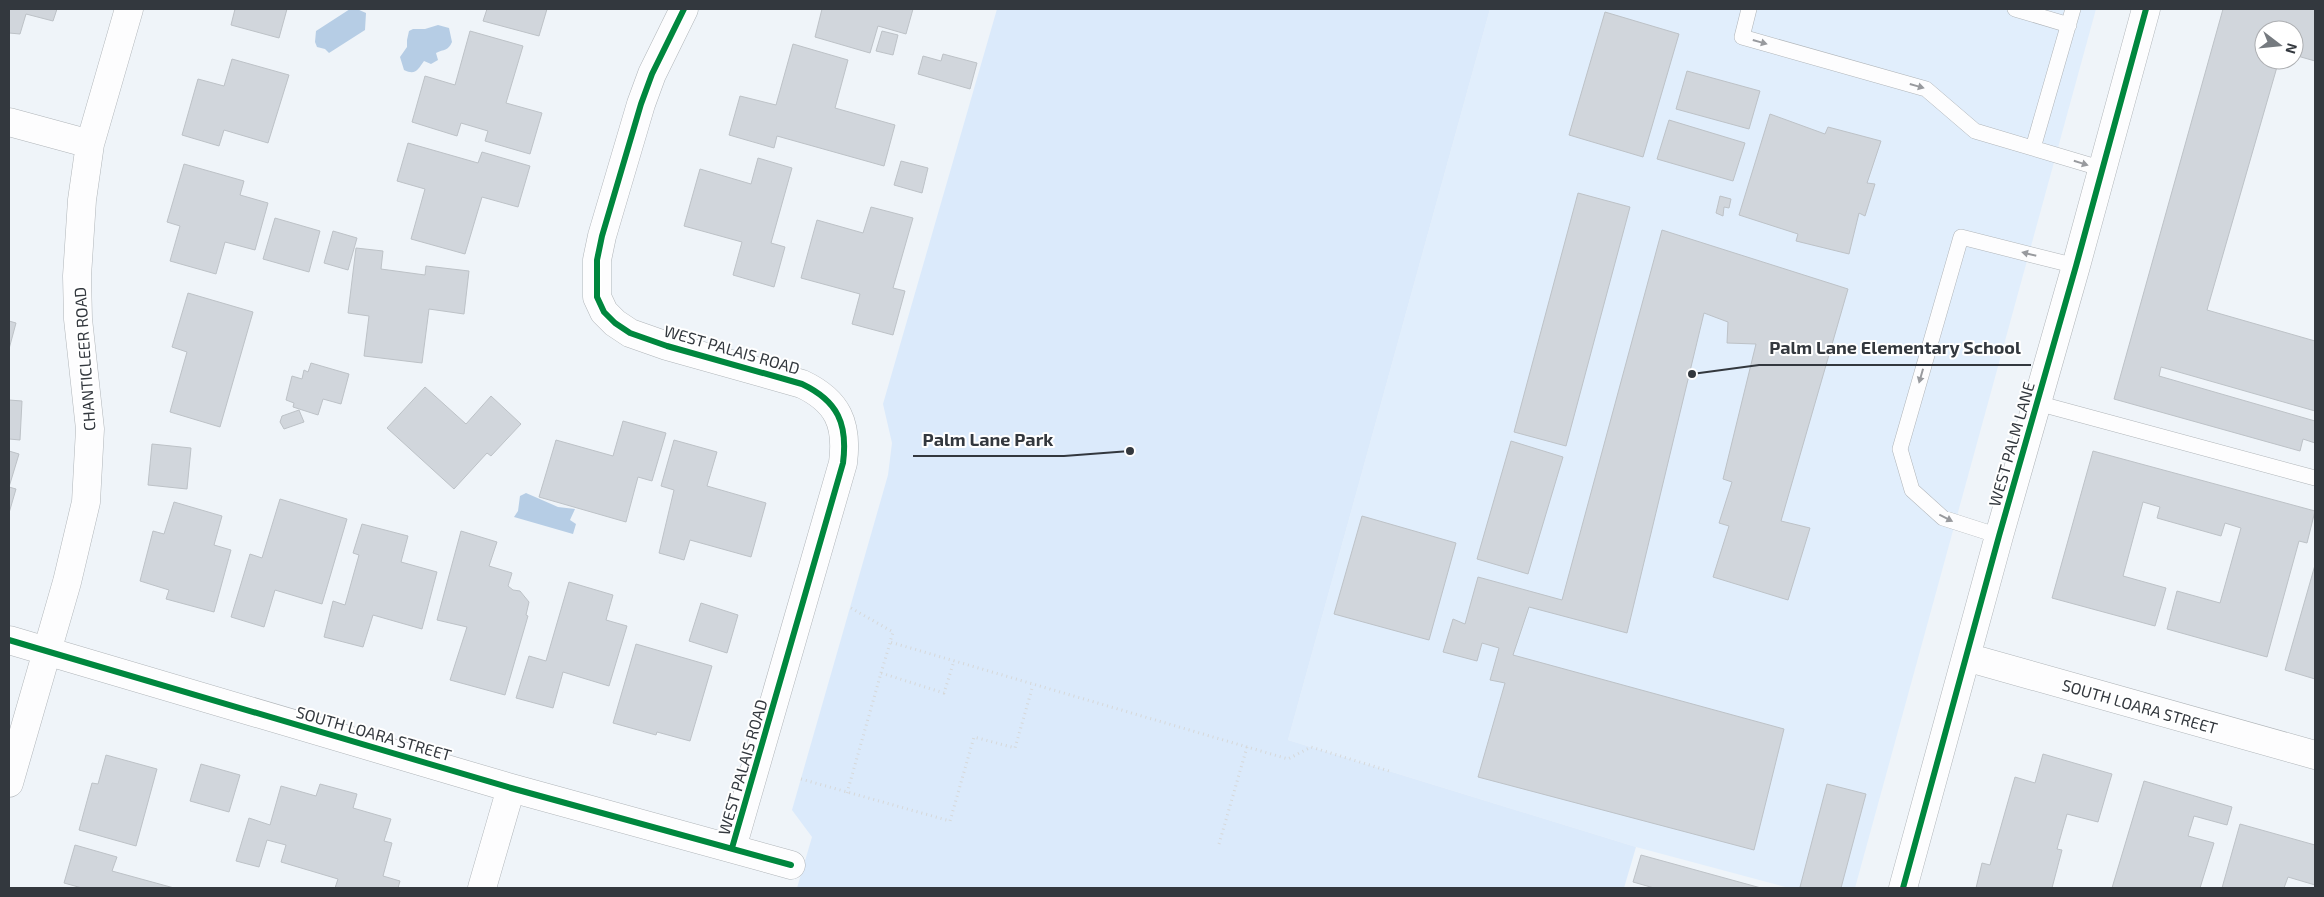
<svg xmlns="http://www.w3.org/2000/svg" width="2324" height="897" font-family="'Exo 2',sans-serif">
  <rect width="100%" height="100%" fill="#eff4f9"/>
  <path fill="#e1eefc" d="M 1490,9 L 2096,9 L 1855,888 L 1789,888 L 1636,847 L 1288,740 Z"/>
  <path fill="#dbeafb" d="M 997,9 L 1490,9 L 1288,740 L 1636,847 L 1624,888 L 797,888 L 812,837 L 792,810 L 888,475 L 892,443 L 883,404 Z"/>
  <path fill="#b6cde5" d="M 350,9 L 357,9 L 366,13 L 365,30 L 329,53 L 325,49 L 317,47 L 315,42 L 316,31 Z
    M 438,25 L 449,28 L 452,42 C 448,51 444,49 436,53 L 438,60 L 431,64 L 424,61 C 418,69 416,76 404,70 L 400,57 L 407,47 L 407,40 L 409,31 L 413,29 L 425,29 Z
    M 526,493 L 558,507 L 575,509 L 570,520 L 576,524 L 573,534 L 514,517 L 518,511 L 520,496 Z"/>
  <path fill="#d1d6dc" stroke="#bdc2c7" d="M 9,9 L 57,9 L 53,21 L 26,14 L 20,34 L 9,33 Z
    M 235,9 L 287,9 L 279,38 L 231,25 Z
    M 487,9 L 547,9 L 539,36 L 483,21 Z
    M 822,9 L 913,9 L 906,34 L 878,26 L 870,53 L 815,37 Z
    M 2223,9 L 2315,9 L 2315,61 L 2294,55 L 2294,30 L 2264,30 L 2264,60 L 2279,60 L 2207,310 L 2315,341 L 2315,411 L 2161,367 L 2159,376 L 2315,421 L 2315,443 L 2303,439 L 2300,451 L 2114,399 Z
    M 1605,12 L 1679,34 L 1643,157 L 1569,135 Z
    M 470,31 L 523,46 L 506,103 L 542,113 L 530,154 L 485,141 L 488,131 L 461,123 L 457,136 L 412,122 L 425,76 L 455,85 Z
    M 882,31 L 898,35 L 893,55 L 876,51 Z
    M 793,44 L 848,60 L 835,108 L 895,125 L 884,166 L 777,136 L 774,148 L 729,135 L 740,96 L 776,105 Z
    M 943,54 L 977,63 L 970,89 L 918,74 L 923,56 L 941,61 Z
    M 232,59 L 289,75 L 268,143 L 224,130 L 219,146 L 182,135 L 198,79 L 224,86 Z
    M 1687,71 L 1760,91 L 1749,129 L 1676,109 Z
    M 1770,114 L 1825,134 L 1828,127 L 1881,141 L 1867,183 L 1875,184 L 1865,216 L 1859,213 L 1849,254 L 1796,241 L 1798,234 L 1739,215 Z
    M 1669,120 L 1745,143 L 1733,181 L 1657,159 Z
    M 408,143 L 478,163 L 482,152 L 530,166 L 518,207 L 482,197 L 465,254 L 411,239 L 425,189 L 397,181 Z
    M 758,158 L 792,168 L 771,243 L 785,247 L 774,287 L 733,275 L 742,242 L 684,226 L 700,169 L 751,184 Z
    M 901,161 L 928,168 L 922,193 L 894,185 Z
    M 184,164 L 244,181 L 240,195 L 268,203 L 255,250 L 225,242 L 216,274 L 170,261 L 180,226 L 167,222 Z
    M 1578,193 L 1630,207 L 1566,446 L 1514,432 Z
    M 1720,196 L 1731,199 L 1729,208 L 1724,207 L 1723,216 L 1716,213 Z
    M 871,207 L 913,218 L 893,288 L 905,291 L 893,335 L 852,324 L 860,294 L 801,278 L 817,220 L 863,233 Z
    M 275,218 L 320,231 L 309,272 L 263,259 Z
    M 1662,230 L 1848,289 L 1781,521 L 1810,528 L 1788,600 L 1713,577 L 1729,526 L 1719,523 L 1732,482 L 1723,479 L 1756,344 L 1727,343 L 1728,322 L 1704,313 L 1627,633 L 1529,607 L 1513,655 L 1784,729 L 1754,850 L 1478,777 L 1505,683 L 1490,680 L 1499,648 L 1482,643 L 1477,661 L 1443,652 L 1453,619 L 1465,624 L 1478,577 L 1562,600 Z
    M 333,231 L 357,238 L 348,270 L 324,263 Z
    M 356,248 L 383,251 L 381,269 L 425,275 L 426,266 L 469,271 L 464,314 L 429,309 L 422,363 L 364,356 L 369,316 L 348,313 Z
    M 188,293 L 253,312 L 220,427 L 170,412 L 187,352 L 172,347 Z
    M 9,321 L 16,323 L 9,349 Z
    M 311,363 L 349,374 L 341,404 L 323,399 L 318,415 L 293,407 L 294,403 L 286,400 L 292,376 L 302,379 L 304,370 L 308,372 Z
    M 425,387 L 466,424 L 491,396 L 521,424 L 491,456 L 487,453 L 454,489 L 387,428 Z
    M 9,400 L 22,401 L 20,440 L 9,439 Z
    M 299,410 L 304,422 L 284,429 L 280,422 L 282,416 Z
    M 623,421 L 666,433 L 652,481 L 638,477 L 626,522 L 539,497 L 556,440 L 613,456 Z
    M 674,440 L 717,452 L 707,486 L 766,503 L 751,557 L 690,540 L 684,560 L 659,553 L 674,490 L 661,486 Z
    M 1511,441 L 1563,457 L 1528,574 L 1477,559 Z
    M 152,444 L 191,448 L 187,489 L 148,485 Z
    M 9,451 L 19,454 L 9,487 L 16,489 L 9,513 Z
    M 2093,451 L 2315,511 L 2307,543 L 2299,541 L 2267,657 L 2167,629 L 2177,591 L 2220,603 L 2241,528 L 2225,523 L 2221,536 L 2157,518 L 2160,507 L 2143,502 L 2123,576 L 2166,588 L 2155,626 L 2052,598 Z
    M 280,499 L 347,519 L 322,604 L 275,590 L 264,627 L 231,617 L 250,554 L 262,558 Z
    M 174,502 L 222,516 L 214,545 L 231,550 L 214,612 L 166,599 L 169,590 L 140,581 L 153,531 L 164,534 Z
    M 1362,516 L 1456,543 L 1429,640 L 1334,614 Z
    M 362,524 L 408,536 L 401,562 L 437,572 L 422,629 L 373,615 L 363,647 L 324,637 L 333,601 L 345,605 L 359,555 L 353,553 Z
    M 461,531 L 497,542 L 489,566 L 512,573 L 508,586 L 513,590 L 520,591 L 529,602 L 526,615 L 528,616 L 505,695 L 450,680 L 467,627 L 437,620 Z
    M 2315,565 L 2315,679 L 2285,670 Z
    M 569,582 L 613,595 L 606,620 L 627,626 L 609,686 L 563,672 L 553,708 L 516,698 L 529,656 L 546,661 Z
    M 701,603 L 738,615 L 727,653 L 689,641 Z
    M 636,644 L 712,666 L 690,741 L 657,732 L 656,735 L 613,723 Z
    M 2043,754 L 2112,774 L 2098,822 L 2067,814 L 2057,849 L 2062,850 L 2052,888 L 1976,888 L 1982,863 L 1990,865 L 2015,777 L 2035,783 Z
    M 106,755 L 157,769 L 136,846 L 79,830 L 92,783 L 98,784 Z
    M 201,764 L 240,775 L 229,812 L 190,801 Z
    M 2144,781 L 2232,807 L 2227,825 L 2194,816 L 2188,836 L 2214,843 L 2200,888 L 2112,888 Z
    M 320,784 L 357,794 L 353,808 L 391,819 L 384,841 L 392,843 L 383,876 L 400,881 L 398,888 L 335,888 L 338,879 L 281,862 L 286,845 L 267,840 L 259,867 L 236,861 L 249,818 L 270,825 L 281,786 L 316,796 Z
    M 1827,784 L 1866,794 L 1841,888 L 1804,888 L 1800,887 Z
    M 2240,824 L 2315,845 L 2315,885 L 2288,877 L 2284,888 L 2222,888 Z
    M 75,845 L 117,857 L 112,871 L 174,888 L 82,888 L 64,883 Z
    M 1641,855 L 1761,888 L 1654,888 L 1633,882 Z"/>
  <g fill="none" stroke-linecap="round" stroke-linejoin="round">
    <defs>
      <path id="service" d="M 1749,9 L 1742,37 L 1926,89 L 1975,131 L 2103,169
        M 2015,9 L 2069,25
        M 2033,148 L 2073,9
        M 2037,403 L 2315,478
        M 1999,536 L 1943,518 L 1912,490 L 1900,449 L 1961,237 L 2076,266"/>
      <path id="minor" d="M 684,9 L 652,74 L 641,104 L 602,236 L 597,260 L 597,297 L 604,312 L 615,323 L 630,333 L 667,346 L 802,384 C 838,401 848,424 843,463 L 732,848
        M 9,122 L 90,144
        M 9,640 L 511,788 L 791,865
        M 1966,657 L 2315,755
        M 9,783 L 67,582 L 86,502 L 90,429 L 78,319 L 77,276 L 82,200 L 90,144 L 129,9
        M 482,888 L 511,788
        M 1903,888 L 1999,536 L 2076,266 L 2146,9"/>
    </defs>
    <use href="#service" stroke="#b0b5b9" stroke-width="16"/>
    <use href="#minor" stroke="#b0b5b9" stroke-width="29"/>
    <path stroke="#d6d8d9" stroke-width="3" stroke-dasharray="1 4" stroke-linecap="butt" d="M 851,608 L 893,632 L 890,642 L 1288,759 L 1311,747 L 1389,771
      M 881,673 L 890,643
      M 801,779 L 950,821 L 974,737 L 1015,748 L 1033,685
      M 847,793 L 881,673 L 944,693 L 954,661
      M 1219,844 L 1247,747"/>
    <use href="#service" stroke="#fdfdfe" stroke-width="15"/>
    <use href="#minor" stroke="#fdfdfe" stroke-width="28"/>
    <defs>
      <path id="cycleway" d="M 684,9 L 652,74 L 641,104 L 602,236 L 597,260 L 597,297 L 604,312 L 615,323 L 630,333 L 667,346 L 802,384 C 838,401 848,424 843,463 L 732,848
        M 9,640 L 511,788 L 791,865
        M 1903,888 L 1999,536 L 2076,266 L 2146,9"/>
    </defs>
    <use href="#cycleway" stroke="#fff" stroke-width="9"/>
    <use href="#cycleway" stroke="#00873e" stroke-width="6"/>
  </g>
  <defs><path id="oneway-solid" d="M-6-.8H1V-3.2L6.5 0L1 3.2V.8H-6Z" transform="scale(1.25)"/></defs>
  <g fill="#989a9e">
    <use href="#oneway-solid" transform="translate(1760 42) rotate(16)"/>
    <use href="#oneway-solid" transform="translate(1917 86) rotate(16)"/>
    <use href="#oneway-solid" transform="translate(2081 163) rotate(17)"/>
    <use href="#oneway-solid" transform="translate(2029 254) rotate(-166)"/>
    <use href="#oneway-solid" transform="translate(1921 376) rotate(106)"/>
    <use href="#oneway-solid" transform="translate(1946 518) rotate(27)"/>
  </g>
  <g text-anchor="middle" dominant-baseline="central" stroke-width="4" stroke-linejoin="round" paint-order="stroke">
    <g font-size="16" fill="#33383e" stroke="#fff">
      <text transform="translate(732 349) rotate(16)">WEST PALAIS ROAD</text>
      <text transform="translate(84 359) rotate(-94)">CHANTICLEER ROAD</text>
      <text transform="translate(2011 444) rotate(-74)">WEST PALM LANE</text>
      <text transform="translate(2140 706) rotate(16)">SOUTH LOARA STREET</text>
      <text transform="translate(374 733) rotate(16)">SOUTH LOARA STREET</text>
      <text transform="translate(742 767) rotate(-74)">WEST PALAIS ROAD</text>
    </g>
  </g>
  <path fill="none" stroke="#33383e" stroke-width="2" d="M1692 374L1759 365H2031M1130 451L1064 456H913"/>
  <g fill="#33383e" stroke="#fff" stroke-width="2">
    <circle cx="1692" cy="374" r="5"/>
    <circle cx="1130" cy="451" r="5"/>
  </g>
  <g font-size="18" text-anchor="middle" font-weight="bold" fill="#33383e" stroke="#fff" stroke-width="4" stroke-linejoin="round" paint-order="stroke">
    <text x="1895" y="354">Palm Lane Elementary School</text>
    <text x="988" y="446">Palm Lane Park</text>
  </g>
  <rect width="2324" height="897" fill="none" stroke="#33383e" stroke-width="20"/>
  <g transform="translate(2279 45) rotate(106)"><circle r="24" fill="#ffffff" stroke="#adafb2"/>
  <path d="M0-4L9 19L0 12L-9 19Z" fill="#757a7f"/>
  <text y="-8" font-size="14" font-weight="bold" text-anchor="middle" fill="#33383e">N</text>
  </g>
</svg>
